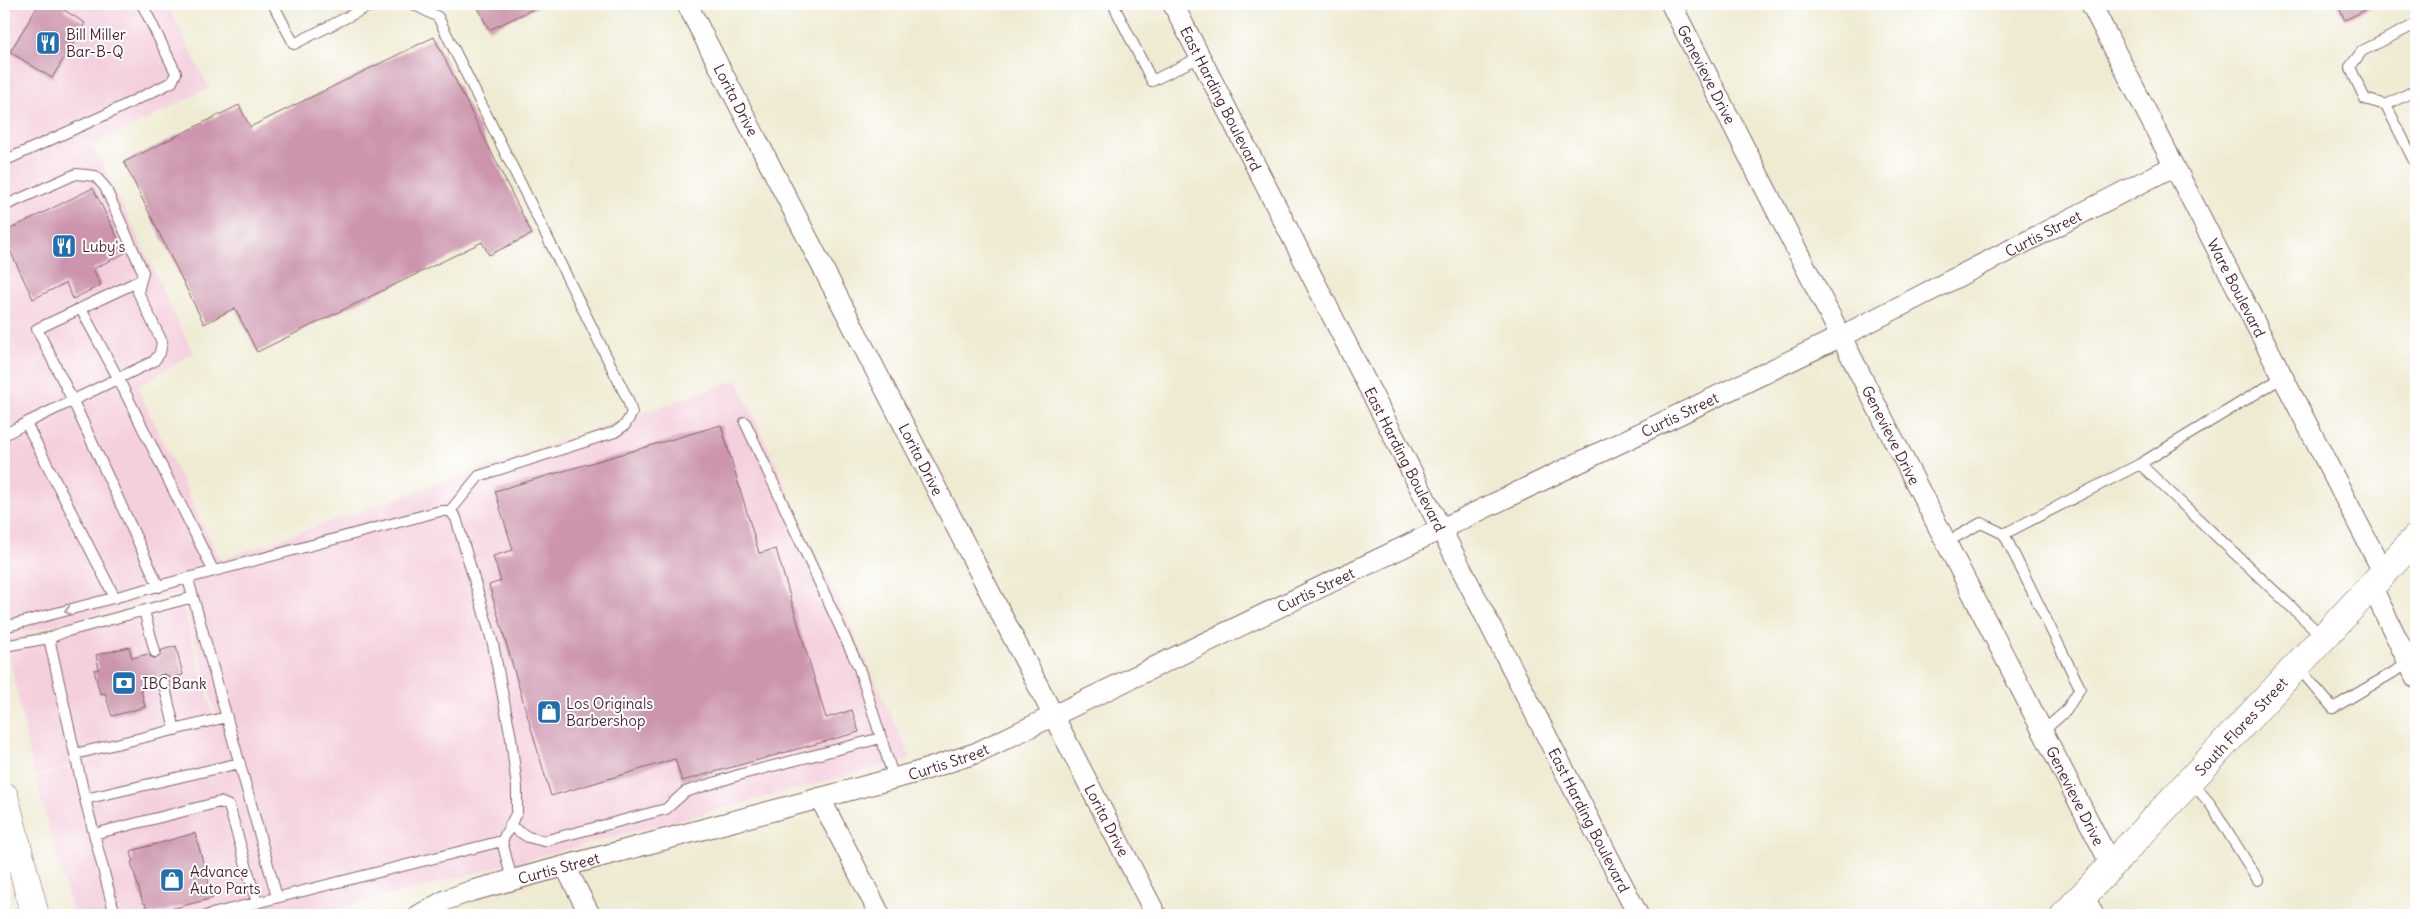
<svg xmlns="http://www.w3.org/2000/svg" width="2420" height="919" font-family="Delius,sans-serif">
  <rect width="100%" height="100%" fill="#fff"/>
  <filter id="ink" filterUnits="userSpaceOnUse"><feTurbulence type="fractalNoise" baseFrequency=".02" numOctaves="2"/><feDisplacementMap in="SourceGraphic" scale="10" xChannelSelector="R" yChannelSelector="G"/><feConvolveMatrix kernelMatrix="1 2 1 2 8 2 1 2 1" color-interpolation-filters="sRGB"/></filter>
  <filter id="wash" filterUnits="userSpaceOnUse"><feTurbulence type="fractalNoise" baseFrequency=".0096" numOctaves="4" result="noise"/><feDisplacementMap in="SourceGraphic" scale="20" xChannelSelector="R" yChannelSelector="G"/><feGaussianBlur stdDeviation="1.12" result="paint"/><feColorMatrix in="noise" values="0 0 0 0 0 0 0 0 0 0 0 0 0 0 0 0 0 1.4 0 .05"/><feComposite in="paint" operator="in"/></filter>
  <g filter="url(#wash)">
    <rect width="100%" height="100%" fill="#efebd3"/>
    <path fill="#f4cfde" d="M 4,4 L 167,4 L 209,88 L 94,146 L 193,353 L 137,387 L 220,560 L 737,380 L 911,759 L 315,915 L 73,915 L 35,778 L 168,740 L 34,776 L 6,639 L 180,596 L 216,727 L 219,726 L 182,593 L 7,636 L 4,613 Z"/>
    <g id="blocks">
      <path fill="#cc95ad" d="M 39,4 L 67,4 L 64,10 L 85,23 L 52,78 L 10,52 Z
        M 476,4 L 544,4 L 489,30 Z
        M 2337,4 L 2378,4 L 2345,20 Z
        M 434,37 L 532,234 L 489,255 L 482,242 L 257,352 L 235,308 L 204,324 L 124,162 L 239,105 L 250,127 Z
        M 93,188 L 125,253 L 93,269 L 101,285 L 73,299 L 66,283 L 33,299 L 4,238 L 4,232 Z
        M 721,425 L 759,553 L 776,549 L 826,718 L 852,710 L 859,732 L 682,781 L 675,759 L 551,796 L 489,585 L 501,581 L 493,556 L 513,550 L 495,491 Z
        M 176,646 L 183,675 L 170,678 L 165,674 L 159,675 L 156,682 L 140,686 L 145,707 L 112,716 L 105,693 L 100,694 L 94,670 L 99,669 L 96,655 L 129,647 L 132,658 L 148,654 L 151,657 L 156,659 L 160,656 L 162,650 Z
        M 195,833 L 213,898 L 148,915 L 145,903 L 143,903 L 131,862 L 133,861 L 131,851 Z"/>
    </g>
  </g>
  <g filter="url(#ink)">
    <use href="#blocks" fill-opacity="0" stroke="#846666" stroke-width="1"/>
    <g fill="none" stroke-linecap="round" stroke-linejoin="round">
      <defs>
        <path id="lane" d="M 273,4 L 294,44 L 373,4
          M 413,4 L 438,17 L 628,400 L 632,413 L 625,425 L 615,432 L 479,476 L 450,511
          M 1113,4 L 1152,81 L 1200,57
          M 4,8 L 7,4
          M 2416,24 L 2362,51 L 2350,67 L 2365,99 L 2386,105 L 2416,90
          M 2386,105 L 2416,165
          M 4,161 L 107,114 L 172,82 L 176,73 L 142,4
          M 4,206 L 76,174 L 95,176 L 105,187 L 143,272 L 138,292 L 162,342 L 160,353 L 154,361 L 26,423 L 115,598
          M 141,280 L 37,329 L 73,401 L 159,587
          M 81,309 L 118,378 L 213,570
          M 745,422 L 859,668 L 894,779
          M 4,435 L 26,423
          M 2140,464 L 2322,636
          M 1947,542 L 1981,523 L 2004,534
          M 188,579 L 277,897
          M 144,611 L 155,652
          M 4,627 L 440,511 L 450,511 L 456,518 L 493,644 L 511,738 L 517,787 L 517,812 L 502,841 L 512,880
          M 49,638 L 85,799
          M 4,646 L 49,638 L 64,632 L 193,597
          M 2297,666 L 2333,708 L 2409,663
          M 163,680 L 175,730
          M 2043,731 L 2066,711 L 2080,688 L 2004,534 L 2140,464 L 2283,377
          M 75,754 L 227,717
          M 2191,781 L 2211,805 L 2258,880
          M 510,826 L 528,837 L 544,841 L 666,809 L 685,792 L 742,774 L 881,738
          M 94,834 L 220,802 L 229,806 L 257,903
          M 2088,892 L 2099,915
          M 115,915 L 85,799 L 240,763
          M 208,915 L 502,841"/>
        <g id="street">
          <path id="s1" d="M 687,4 L 1156,915"/>
          <path id="s2" d="M 1173,4 L 1638,915"/>
          <path id="s3" d="M 1671,4 L 2111,865"/>
          <path id="s4" d="M 2091,4 L 2383,572"/>
          <path d="M 2371,585 L 2416,678"/>
          <path d="M 820,798 L 880,915"/>
          <path d="M 565,866 L 590,915"/>
          <path id="s5" d="M 419,915 L 446,900 L 471,891 L 918,772 L 976,753 L 1842,336 L 2174,166"/>
        </g>
        <g id="secondary">
          <path id="s6" d="M 2065,915 L 2416,538"/>
        </g>
        <path id="primary" d="M 4,796 L 35,915"/>
      </defs>
      <use href="#lane" stroke="#846666" stroke-width="12"/>
      <use href="#street" stroke="#846666" stroke-width="22"/>
      <use href="#secondary" stroke="#846666" stroke-width="29"/>
      <use href="#primary" stroke="#846666" stroke-width="29"/>
      <use href="#lane" stroke="#fff" stroke-width="10"/>
      <use href="#street" stroke="#fff" stroke-width="20"/>
      <use href="#secondary" stroke="#fff" stroke-width="28"/>
      <use href="#primary" stroke="#fff" stroke-width="28"/>
    </g>
    <defs><path id="oneway-chevron" d="M-2-3.5L2.5 0L-2 3.5" fill="none" stroke-width="1.6" stroke-linecap="round" stroke-linejoin="round" transform="scale(1.25)"/></defs>
    <use stroke="#ae9aa0" href="#oneway-chevron" transform="translate(68 611) rotate(165)"/>
  </g>
  <defs>
    <symbol id="restaurant-square" viewBox="-11 -11 22 22"><rect x="-9" y="-9" width="18" height="18" rx="4" fill="#1f6fb2" stroke="#fff"/><path d="M-5-6h1v4h1v-4h1v4h1v-4h1v5L-1.5 .5V6h-2V.5L-5-1ZM5-6V6H3V1.5H1.5Q1.5-4 5-6Z" fill="#fff"/></symbol>
    <symbol id="bank-square" viewBox="-11 -11 22 22"><rect x="-9" y="-9" width="18" height="18" rx="4" fill="#1f6fb2" stroke="#fff"/><path d="M-6-4H6V4H-6ZM0-2.3a2.3 2.3 0 1 0 0 4.6a2.3 2.3 0 1 0 0-4.6Z" fill="#fff"/></symbol>
    <symbol id="shop-square" viewBox="-11 -11 22 22"><rect x="-9" y="-9" width="18" height="18" rx="4" fill="#1f6fb2" stroke="#fff"/><path d="M-5-2.5h2.3a2.7 3.5 0 0 1 5.4 0H5L5.5 6h-11ZM-1.5-2.5h3a1.5 2.3 0 0 0-3 0Z" fill="#fff"/></symbol>
  </defs>
  <g fill-rule="evenodd">
    <use href="#restaurant-square" x="34" y="29" width="28" height="28"/>
    <use href="#restaurant-square" x="50" y="232" width="28" height="28"/>
    <use href="#bank-square" x="110" y="669" width="28" height="28"/>
    <use href="#shop-square" x="535" y="698" width="28" height="28"/>
    <use href="#shop-square" x="158" y="866" width="28" height="28"/>
  </g>
  <g text-anchor="middle" dominant-baseline="central" stroke-width="4" stroke-linejoin="round" paint-order="stroke">
    <g font-size="15" fill="#4a1f2b" stroke="#fff" text-anchor="start">
      <text x="66" y="34">Bill Miller<tspan x="66" dy="17">Bar-B-Q</tspan></text>
      <text x="82" y="246">Luby's</text>
      <text x="142" y="683">IBC Bank</text>
      <text x="566" y="703">Los Originals<tspan x="566" dy="17">Barbershop</tspan></text>
      <text x="190" y="871">Advance<tspan x="190" dy="17">Auto Parts</tspan></text>
    </g>
    <g font-size="15" fill="#4a1f2b" stroke="#fff">
      <text stroke="none"><textPath href="#s3" startOffset="79">Genevieve Drive</textPath></text>
      <text stroke="none"><textPath href="#s1" startOffset="108">Lorita Drive</textPath></text>
      <text stroke="none"><textPath href="#s2" startOffset="106">East Harding Boulevard</textPath></text>
      <text stroke="none"><textPath href="#s5" startOffset="1768">Curtis Street</textPath></text>
      <text stroke="none"><textPath href="#s4" startOffset="319">Ware Boulevard</textPath></text>
      <text stroke="none"><textPath href="#s5" startOffset="1362">Curtis Street</textPath></text>
      <text stroke="none"><textPath href="#s3" startOffset="484">Genevieve Drive</textPath></text>
      <text stroke="none"><textPath href="#s1" startOffset="512">Lorita Drive</textPath></text>
      <text stroke="none"><textPath href="#s2" startOffset="511">East Harding Boulevard</textPath></text>
      <text stroke="none"><textPath href="#s5" startOffset="958">Curtis Street</textPath></text>
      <text stroke="none"><textPath href="#s6" startOffset="258">South Flores Street</textPath></text>
      <text stroke="none"><textPath href="#s5" startOffset="552">Curtis Street</textPath></text>
      <text stroke="none"><textPath href="#s3" startOffset="889">Genevieve Drive</textPath></text>
      <text stroke="none"><textPath href="#s1" startOffset="918">Lorita Drive</textPath></text>
      <text stroke="none"><textPath href="#s2" startOffset="916">East Harding Boulevard</textPath></text>
      <text stroke="none"><textPath href="#s5" startOffset="148">Curtis Street</textPath></text>
    </g>
  </g>
  <rect width="2420" height="919" fill="none" stroke="#fff" stroke-width="20"/>
</svg>
